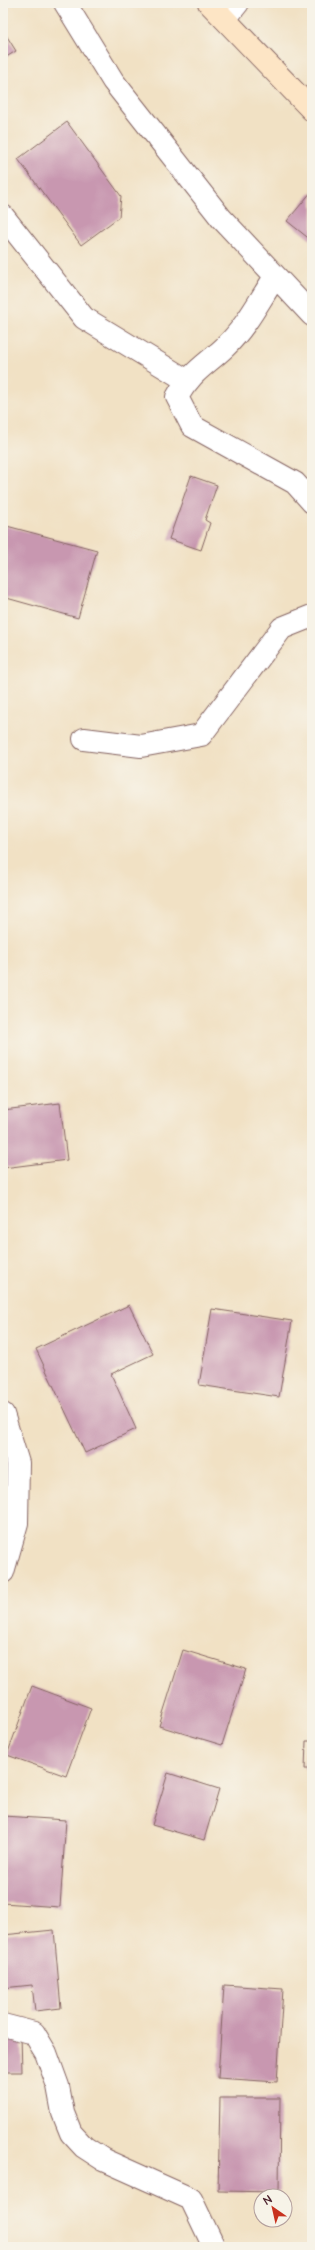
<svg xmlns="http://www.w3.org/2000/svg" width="315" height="2250" font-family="'Architects Daughter',sans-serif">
  <rect width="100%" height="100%" fill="#f7f3e8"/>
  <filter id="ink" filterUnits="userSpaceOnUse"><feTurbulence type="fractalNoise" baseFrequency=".025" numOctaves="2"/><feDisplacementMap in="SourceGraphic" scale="8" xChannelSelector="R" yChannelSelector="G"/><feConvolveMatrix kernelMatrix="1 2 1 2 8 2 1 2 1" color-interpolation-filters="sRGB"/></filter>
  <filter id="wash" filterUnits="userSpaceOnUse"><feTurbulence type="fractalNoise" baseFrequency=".012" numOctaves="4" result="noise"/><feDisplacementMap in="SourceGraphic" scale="16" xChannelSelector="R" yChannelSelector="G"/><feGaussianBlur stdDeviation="0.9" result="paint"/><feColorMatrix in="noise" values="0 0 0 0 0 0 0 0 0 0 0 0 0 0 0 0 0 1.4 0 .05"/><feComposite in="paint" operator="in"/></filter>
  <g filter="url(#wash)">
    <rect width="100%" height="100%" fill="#f1e1c4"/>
    <g id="blocks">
      <path fill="#c897b0" d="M 6,35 L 16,51 L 3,59 L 3,36 Z
        M 67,122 L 121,196 L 119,217 L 81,245 L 18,159 Z
        M 312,191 L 312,241 L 287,221 Z
        M 191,476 L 217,485 L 205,520 L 210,523 L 201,550 L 169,539 Z
        M 3,525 L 97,550 L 78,618 L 3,597 Z
        M 60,1103 L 67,1160 L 3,1168 L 3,1110 Z
        M 129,1305 L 153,1354 L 111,1374 L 136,1429 L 85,1453 L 36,1349 Z
        M 212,1309 L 292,1321 L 279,1397 L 199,1385 Z
        M 183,1650 L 246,1669 L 222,1745 L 159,1726 Z
        M 32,1686 L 91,1708 L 66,1776 L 7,1755 Z
        M 306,1741 L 312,1741 L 312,1769 L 305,1769 Z
        M 168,1773 L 219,1789 L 204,1840 L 152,1825 Z
        M 3,1816 L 66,1820 L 60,1907 L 3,1903 Z
        M 54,1930 L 61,2008 L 35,2011 L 32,1985 L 3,1988 L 3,1935 Z
        M 224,1985 L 283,1989 L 277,2082 L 218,2078 Z
        M 3,2036 L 21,2036 L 22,2072 L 3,2072 Z
        M 220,2098 L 280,2098 L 279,2192 L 218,2191 Z"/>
    </g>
  </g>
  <g filter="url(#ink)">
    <use href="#blocks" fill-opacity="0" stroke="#846361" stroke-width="1"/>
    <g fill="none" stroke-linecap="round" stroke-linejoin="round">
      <defs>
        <path id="street" d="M 65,3 L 113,81 L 221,218 L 312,315
          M 225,19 L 238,3
          M 3,216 L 84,318 L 186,380
          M 275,277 C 259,301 246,327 225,347 C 206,365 191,372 177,397 L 192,426 L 295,483 L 312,502
          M 84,739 L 141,746 L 201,735 L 282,628 L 312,616
          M 3,1414 L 18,1463 L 17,1523 L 3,1572
          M 3,2025 L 34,2033 L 46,2053 L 58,2086 L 63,2113 L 71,2133 L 84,2147 L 104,2160 L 191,2199 L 214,2247"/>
        <path id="secondary" d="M 209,3 L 312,110"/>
      </defs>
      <use href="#street" stroke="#846361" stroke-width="24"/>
      <use href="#secondary" stroke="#846361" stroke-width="24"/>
      <use href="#street" stroke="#fff" stroke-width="22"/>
      <use href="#secondary" stroke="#fde5c5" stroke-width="22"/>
    </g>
  </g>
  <rect width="315" height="2250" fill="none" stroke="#f7f3e8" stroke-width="16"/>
  <g transform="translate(273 2208) rotate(326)"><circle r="19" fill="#f7f3e8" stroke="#b29e9c"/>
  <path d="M0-3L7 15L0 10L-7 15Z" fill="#c8321e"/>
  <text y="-6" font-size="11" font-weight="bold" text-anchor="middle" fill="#4a1f2b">N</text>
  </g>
</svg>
